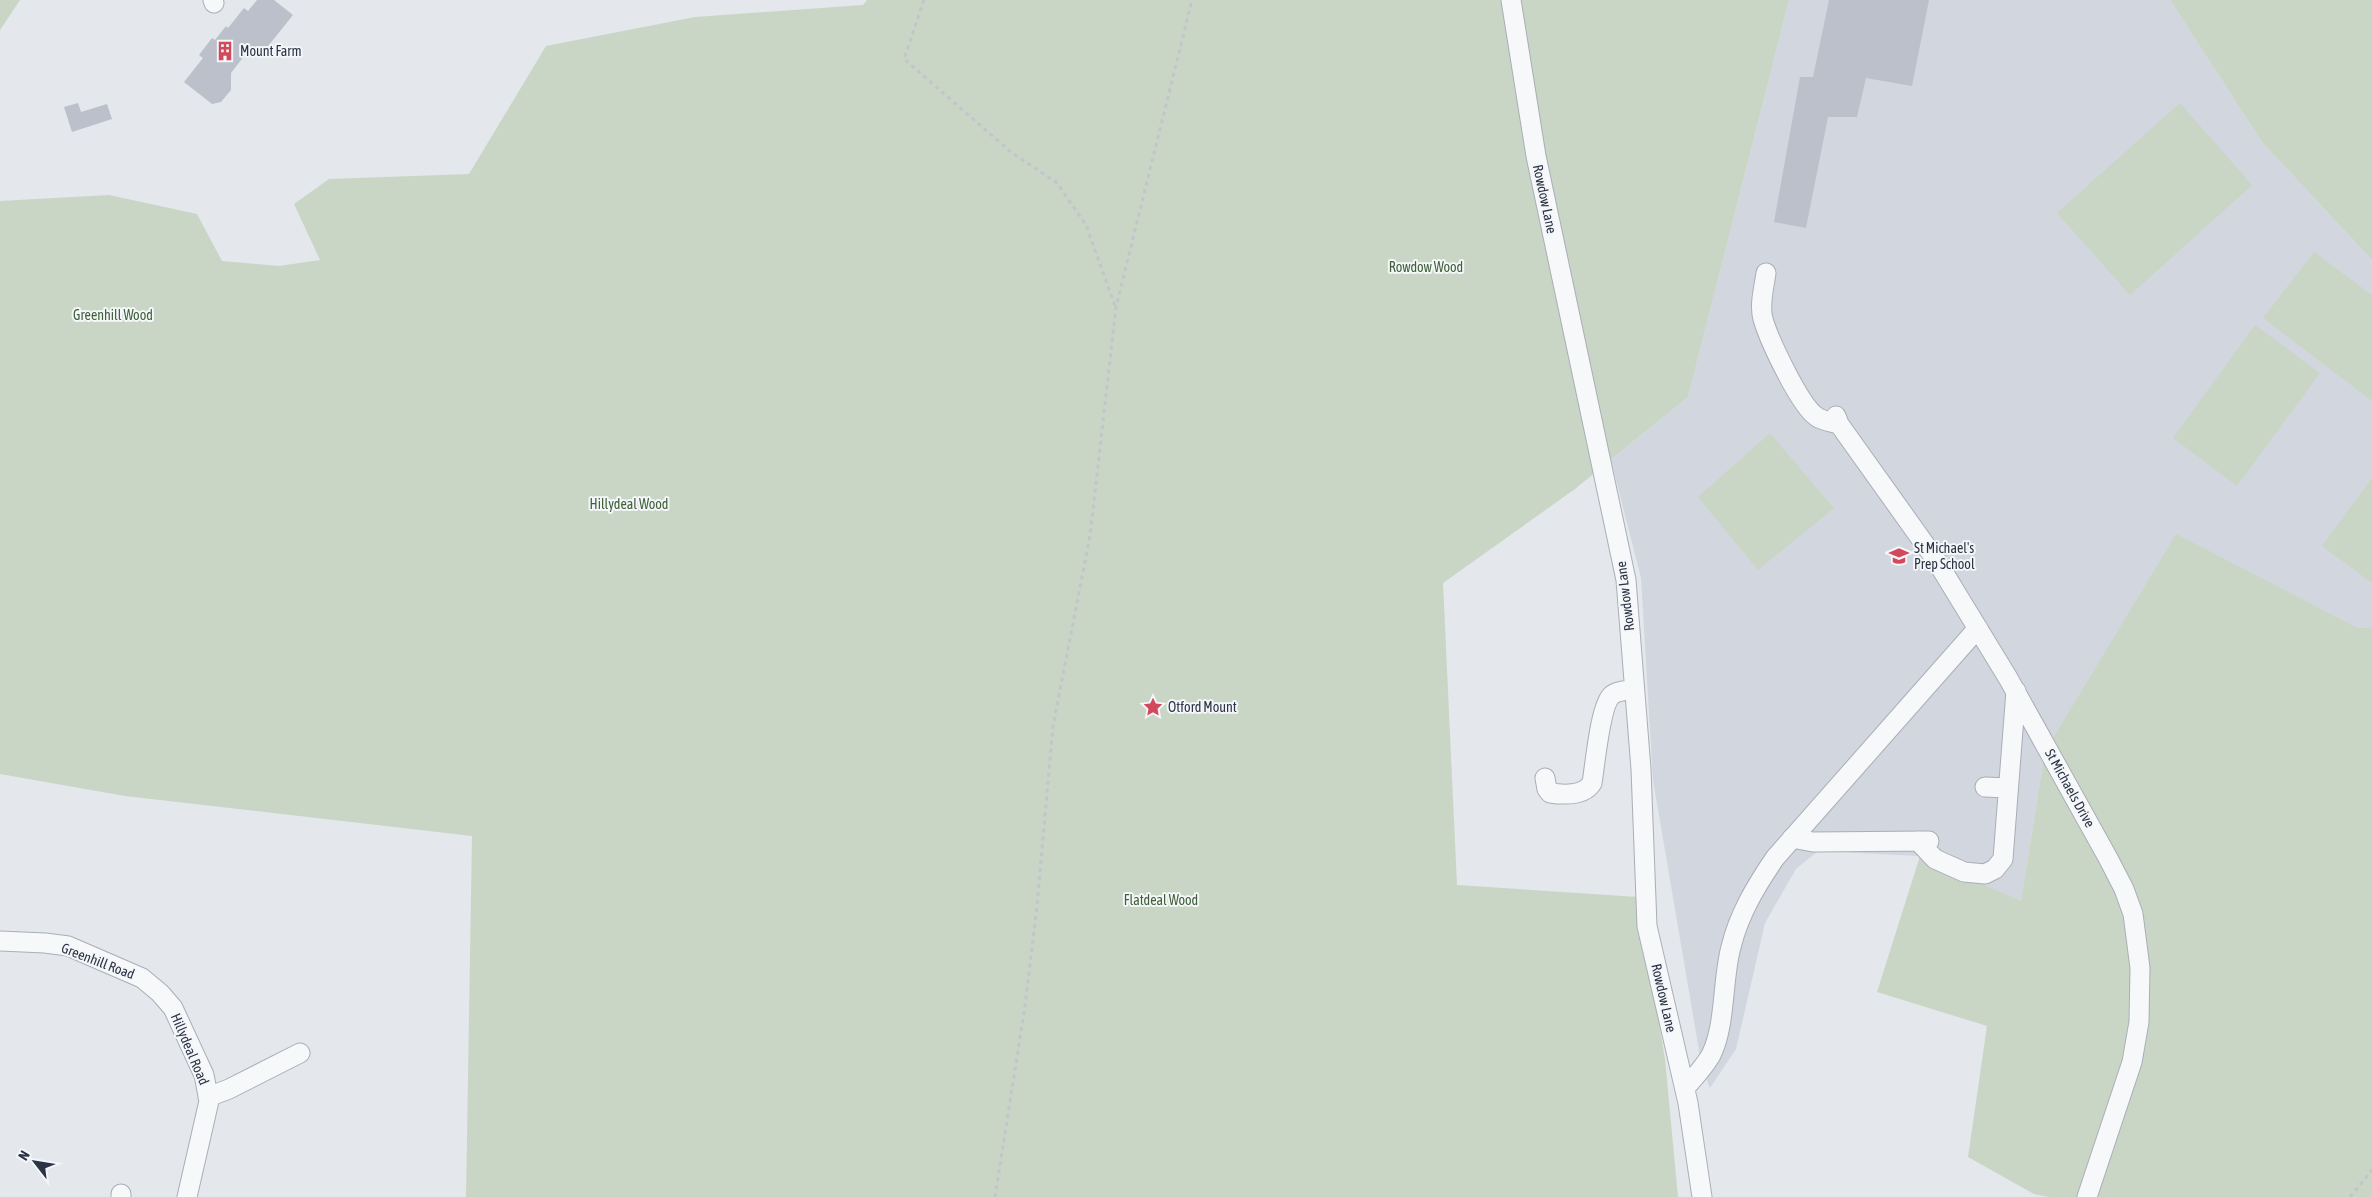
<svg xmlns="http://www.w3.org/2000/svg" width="2372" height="1197" font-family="'Asap Condensed',sans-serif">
  <rect width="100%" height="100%" fill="#e4e7ec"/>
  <path fill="#d2d6de" d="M 1789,0 L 2170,0 L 2262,142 L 2372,260 L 2372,627 L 2358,628 L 2176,535 L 2045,751 L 2021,901 L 1920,856 L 1818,851 L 1796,869 L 1765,923 L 1736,1049 L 1710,1088 L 1702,1068 L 1653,780 L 1641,578 L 1611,460 L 1688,397 Z"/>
  <path fill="#c9d6c5" d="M 0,0 L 20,0 L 0,30 Z
    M 867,0 L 1789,0 L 1688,397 L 1575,489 L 1443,583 L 1457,885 L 1638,897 L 1665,1059 L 1678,1197 L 466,1197 L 472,836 L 125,796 L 0,774 L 0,201 L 109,195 L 197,214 L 222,261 L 279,266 L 320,260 L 294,204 L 329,179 L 469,174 L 546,46 L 695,17 L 863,5 Z
    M 2170,0 L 2372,0 L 2372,260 L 2262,142 Z
    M 2180,103 L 2252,185 L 2130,295 L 2057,213 Z
    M 2314,252 L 2372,295 L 2372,401 L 2263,318 Z
    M 2255,325 L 2320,373 L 2237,486 L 2173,438 Z
    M 1770,433 L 1834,508 L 1758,570 L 1698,497 Z
    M 2372,478 L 2372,583 L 2322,546 Z
    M 2176,534 L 2358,628 L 2372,627 L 2372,1197 L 2049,1197 L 2034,1194 L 1968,1157 L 1987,1026 L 1877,992 L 1920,856 L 2021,901 L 2045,751 Z"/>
  <path fill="#bbc0ca" d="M 257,0 L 274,0 L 293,15 L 261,55 L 251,47 L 231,73 L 231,90 L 221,102 L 212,104 L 184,82 L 203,58 L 199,55 L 212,38 L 215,40 L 226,26 L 228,28 L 244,8 L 248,11 Z
    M 1829,0 L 1929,0 L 1912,86 L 1866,78 L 1857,117 L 1828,117 L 1806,228 L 1774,222 L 1800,77 L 1813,77 Z
    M 78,103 L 81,112 L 107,104 L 112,119 L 72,132 L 64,107 Z"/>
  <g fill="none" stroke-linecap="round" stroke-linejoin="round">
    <defs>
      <path id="minor" d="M 213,0 L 214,3
        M 1511,0 L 1536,156 L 1626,580 L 1641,769 L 1647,926 L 1688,1103 L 1702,1197
        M 1766,273 C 1764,288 1759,305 1763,319 C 1769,340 1800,406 1817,417 C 1823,421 1831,422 1839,424
        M 1836,416 L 1839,424 L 1936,560 L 2008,678 L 2108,858 L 2124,889 L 2133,914 L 2140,968 L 2139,1022 L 2132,1062 L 2087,1197
        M 1545,778 L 1547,789 L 1550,793 C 1564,795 1584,796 1592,783 C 1595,766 1600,705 1612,695 C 1618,690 1627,691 1634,689
        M 1985,787 L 2008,788
        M 1792,838 L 1813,842 L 1929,841
        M 1918,841 L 1935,859 L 1964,872 L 1985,874 L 1995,869 L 2003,859 L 2016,691
        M 0,941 L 45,943 L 68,946 L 142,978 L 160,993 L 173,1008 L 204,1075 L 209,1101 L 187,1197
        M 1685,1088 C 1694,1078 1704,1067 1711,1055 C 1726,1025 1722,980 1731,947 C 1739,914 1756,886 1775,858 L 1978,628
        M 208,1097 L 229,1089 L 300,1053
        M 121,1197 L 121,1194"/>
    </defs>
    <use href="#minor" stroke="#a9aeb7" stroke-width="21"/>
    <path stroke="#c2c5cb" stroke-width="3" stroke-dasharray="4 4" stroke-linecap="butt" d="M 924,0 L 904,59 L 1011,152 L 1057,183 L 1086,225 L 1115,306
      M 995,1197 L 1025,1006 L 1037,906 L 1053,726 L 1090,536 L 1116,307 L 1192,0
      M 2350,1197 L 2372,1170"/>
    <use href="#minor" stroke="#f7f8fa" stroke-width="19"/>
  </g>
  <defs>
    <symbol id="building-bare" viewBox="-9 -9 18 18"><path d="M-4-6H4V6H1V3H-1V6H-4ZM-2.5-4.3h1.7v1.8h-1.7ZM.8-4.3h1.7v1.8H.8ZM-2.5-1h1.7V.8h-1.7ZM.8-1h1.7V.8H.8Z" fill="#d1495b" stroke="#f4f6f9" stroke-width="2.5" paint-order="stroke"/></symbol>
    <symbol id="school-bare" viewBox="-9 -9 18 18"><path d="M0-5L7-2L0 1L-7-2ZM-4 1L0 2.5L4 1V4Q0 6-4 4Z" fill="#d1495b" stroke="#f4f6f9" stroke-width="2.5" paint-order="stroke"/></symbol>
    <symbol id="sight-bare" viewBox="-9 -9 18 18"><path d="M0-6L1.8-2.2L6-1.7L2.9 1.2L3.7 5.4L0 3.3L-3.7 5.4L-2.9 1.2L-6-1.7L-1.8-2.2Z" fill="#d1495b" stroke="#f4f6f9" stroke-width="2.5" paint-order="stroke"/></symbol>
  </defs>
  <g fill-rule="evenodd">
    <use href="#building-bare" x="211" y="37" width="28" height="28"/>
    <use href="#school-bare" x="1885" y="542" width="28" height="28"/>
    <use href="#sight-bare" x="1139" y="693" width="28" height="28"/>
  </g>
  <g text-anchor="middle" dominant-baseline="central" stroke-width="4" stroke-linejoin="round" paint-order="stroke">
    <g font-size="14" fill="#2b3445" stroke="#f4f6f9" text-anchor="start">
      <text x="240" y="51">Mount Farm</text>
      <text x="1914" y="548">St Michael's<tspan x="1914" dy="16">Prep School</tspan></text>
      <text x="1168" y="707">Otford Mount</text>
    </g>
    <g font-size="14" fill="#2b3445" stroke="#f4f6f9">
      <text transform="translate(1545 199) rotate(78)">Rowdow Lane</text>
      <text transform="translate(1625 596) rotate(-97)">Rowdow Lane</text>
      <text transform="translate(2070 788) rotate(61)">St Michaels Drive</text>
      <text transform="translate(98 961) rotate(21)">Greenhill Road</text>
      <text transform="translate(1664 998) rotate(77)">Rowdow Lane</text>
      <text transform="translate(190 1049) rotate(67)">Hillydeal Road</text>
    </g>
    <g font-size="14" fill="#3f6138" stroke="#f4f6f9">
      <text x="1426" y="267">Rowdow Wood</text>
      <text x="113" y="315">Greenhill Wood</text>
      <text x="629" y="504">Hillydeal Wood</text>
      <text x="1161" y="900">Flatdeal Wood</text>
    </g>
  </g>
  <g transform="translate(35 1162) rotate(301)" stroke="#f4f6f9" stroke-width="4" paint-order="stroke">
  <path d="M0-4L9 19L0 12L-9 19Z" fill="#2b3445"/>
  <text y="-8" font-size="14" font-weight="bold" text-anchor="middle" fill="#2b3445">N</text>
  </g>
</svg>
